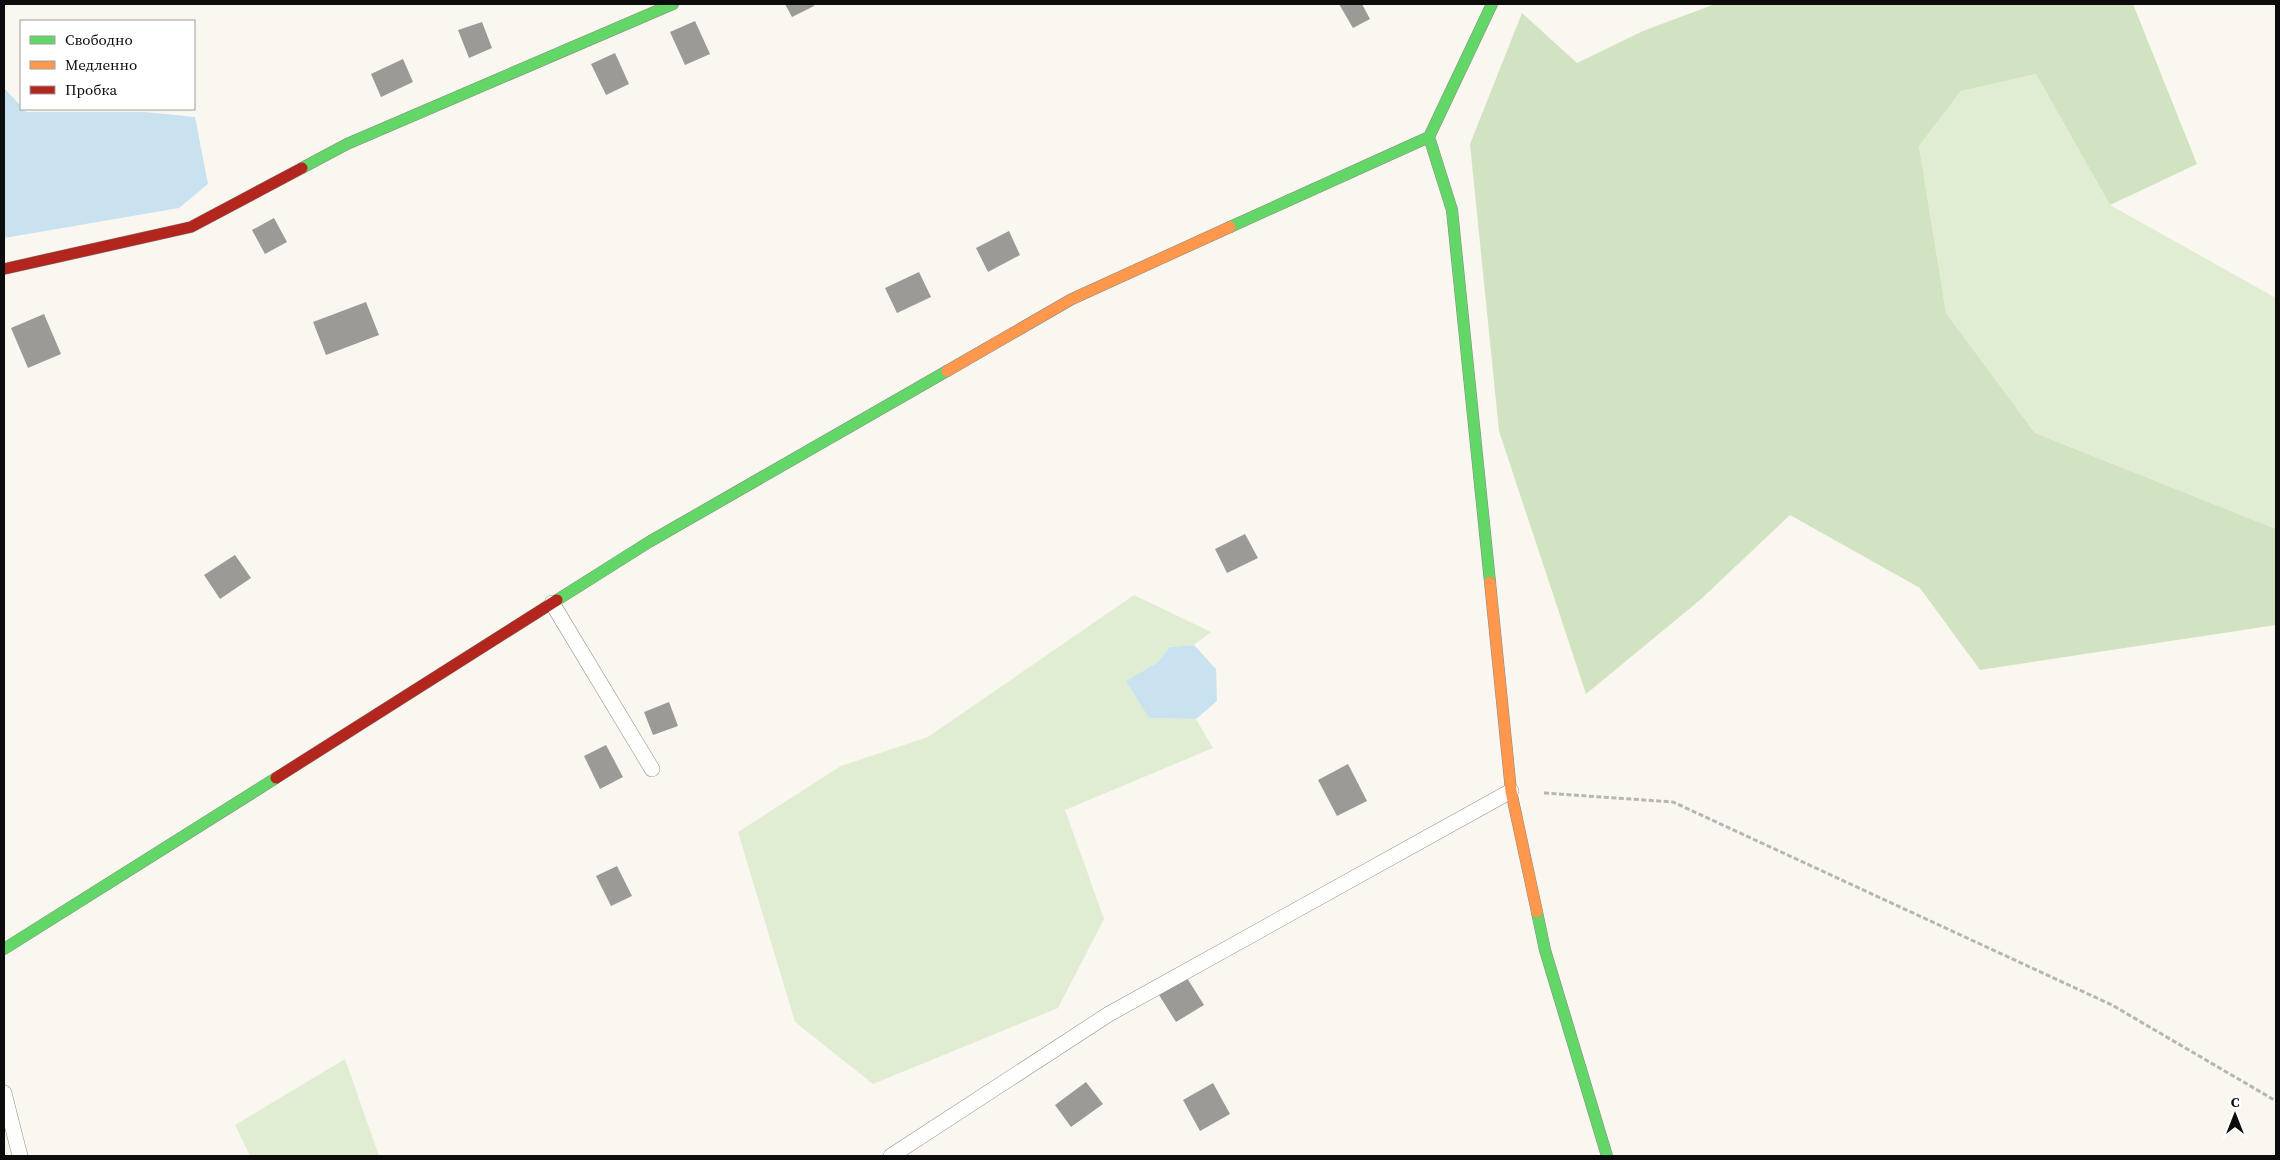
<svg xmlns="http://www.w3.org/2000/svg" width="2280" height="1160" font-family="'Source Serif 4',serif">
  <rect width="100%" height="100%" fill="#f9f7f0"/>
  <path fill="#e1edd2" d="M 2036,74 L 2110,205 L 2276,298 L 2276,529 L 2035,433 L 1946,313 L 1919,146 L 1961,91 Z
    M 1134,595 L 1211,632 L 1194,645 L 1170,647 L 1157,663 L 1127,681 L 1149,718 L 1196,719 L 1213,748 L 1065,810 L 1104,919 L 1058,1008 L 873,1084 L 795,1022 L 738,832 L 841,766 L 928,737 Z
    M 345,1059 L 379,1156 L 250,1156 L 235,1125 Z"/>
  <path fill="#d2e3c1" d="M 1715,4 L 2133,4 L 2197,164 L 2110,205 L 2036,74 L 1961,91 L 1919,146 L 1946,313 L 2035,433 L 2276,529 L 2276,625 L 1980,670 L 1920,588 L 1790,515 L 1700,600 L 1586,694 L 1499,431 L 1470,144 L 1522,13 L 1577,63 L 1643,31 Z"/>
  <path fill="#c9e2f0" d="M 4,88 L 21,106 L 21,109 L 27,112 L 145,112 L 195,117 L 208,184 L 179,208 L 4,238 Z
    M 1194,645 L 1216,669 L 1217,701 L 1196,719 L 1149,718 L 1126,681 L 1157,663 L 1170,647 Z"/>
  <path fill="#9c9a96" d="M 785,4 L 813,4 L 814,6 L 792,17 Z
    M 1339,4 L 1362,4 L 1370,19 L 1353,28 Z
    M 695,21 L 710,54 L 685,65 L 670,32 Z
    M 482,22 L 492,48 L 469,58 L 458,30 Z
    M 615,53 L 629,84 L 606,95 L 591,64 Z
    M 403,59 L 413,82 L 381,97 L 371,74 Z
    M 274,218 L 287,242 L 265,254 L 252,230 Z
    M 1009,231 L 1020,255 L 988,272 L 976,248 Z
    M 919,272 L 931,297 L 897,313 L 885,288 Z
    M 366,302 L 379,335 L 326,355 L 313,322 Z
    M 44,314 L 61,354 L 28,368 L 11,328 Z
    M 1245,534 L 1258,558 L 1227,573 L 1215,549 Z
    M 235,555 L 251,578 L 220,599 L 204,575 Z
    M 669,702 L 678,726 L 653,735 L 644,712 Z
    M 606,745 L 623,777 L 600,789 L 584,756 Z
    M 1348,764 L 1367,801 L 1337,816 L 1318,780 Z
    M 617,866 L 632,896 L 611,906 L 596,876 Z
    M 1187,978 L 1204,1005 L 1176,1022 L 1159,995 Z
    M 1086,1082 L 1103,1104 L 1071,1127 L 1055,1105 Z
    M 1213,1083 L 1230,1114 L 1200,1131 L 1183,1100 Z"/>
  <g fill="none" stroke-linecap="round" stroke-linejoin="round">
    <defs>
      <path id="lane" d="M 552,603 L 652,769
        M 4,1093 L 20,1156
        M 891,1156 L 1109,1014 L 1511,791"/>
      <path id="fast" d="M 1429,137 L 1452,210 L 1490,582
        M 302,168 L 347,144 L 673,4
        M 1230,227 L 1429,137 L 1492,4
        M 557,600 L 649,542 L 947,371
        M 1537,912 L 1545,950 L 1607,1156
        M 4,949 L 276,778"/>
      <path id="slow" d="M 947,371 L 1072,299 L 1230,227
        M 1490,582 L 1511,791 L 1537,912"/>
      <path id="jam" d="M 4,269 L 191,227 L 302,168
        M 276,778 L 557,600"/>
    </defs>
    <use href="#lane" stroke="#93928f" stroke-width="16"/>
    <use href="#fast" stroke="#898885" stroke-width="12"/>
    <use href="#slow" stroke="#898885" stroke-width="12"/>
    <use href="#jam" stroke="#898885" stroke-width="12"/>
    <path stroke="#b7b6b5" stroke-width="3" stroke-dasharray="5 2.5" stroke-linecap="butt" d="M 1544,793 L 1673,802 L 2112,1005 L 2276,1101"/>
    <use href="#lane" stroke="#fefefd" stroke-width="15"/>
    <use href="#fast" stroke="#63d668" stroke-width="11"/>
    <use href="#slow" stroke="#ff974d" stroke-width="11"/>
    <use href="#jam" stroke="#b3261e" stroke-width="11"/>
  </g>
  <rect width="2280" height="1160" fill="none" stroke="#0c0c0c" stroke-width="10"/>
  <rect x="20" y="20" width="175" height="90" fill="#ffffff" stroke="#9e9e9e"/>
  <rect x="30" y="36" width="25" height="8" fill="#63d668" stroke="#9e9e9e"/>
  <text x="65" y="45" font-size="15" fill="#0c0c0c">Свободно</text>
  <rect x="30" y="61" width="25" height="8" fill="#ff974d" stroke="#9e9e9e"/>
  <text x="65" y="70" font-size="15" fill="#0c0c0c">Медленно</text>
  <rect x="30" y="86" width="25" height="8" fill="#b3261e" stroke="#9e9e9e"/>
  <text x="65" y="95" font-size="15" fill="#0c0c0c">Пробка</text>
  <g transform="translate(2235 1115)" stroke="#ffffff" stroke-width="4" paint-order="stroke">
  <path d="M0-4L9 19L0 12L-9 19Z" fill="#0c0c0c"/>
  <text y="-8" font-size="14" font-weight="bold" text-anchor="middle" fill="#0c0c0c">С</text>
  </g>
</svg>
